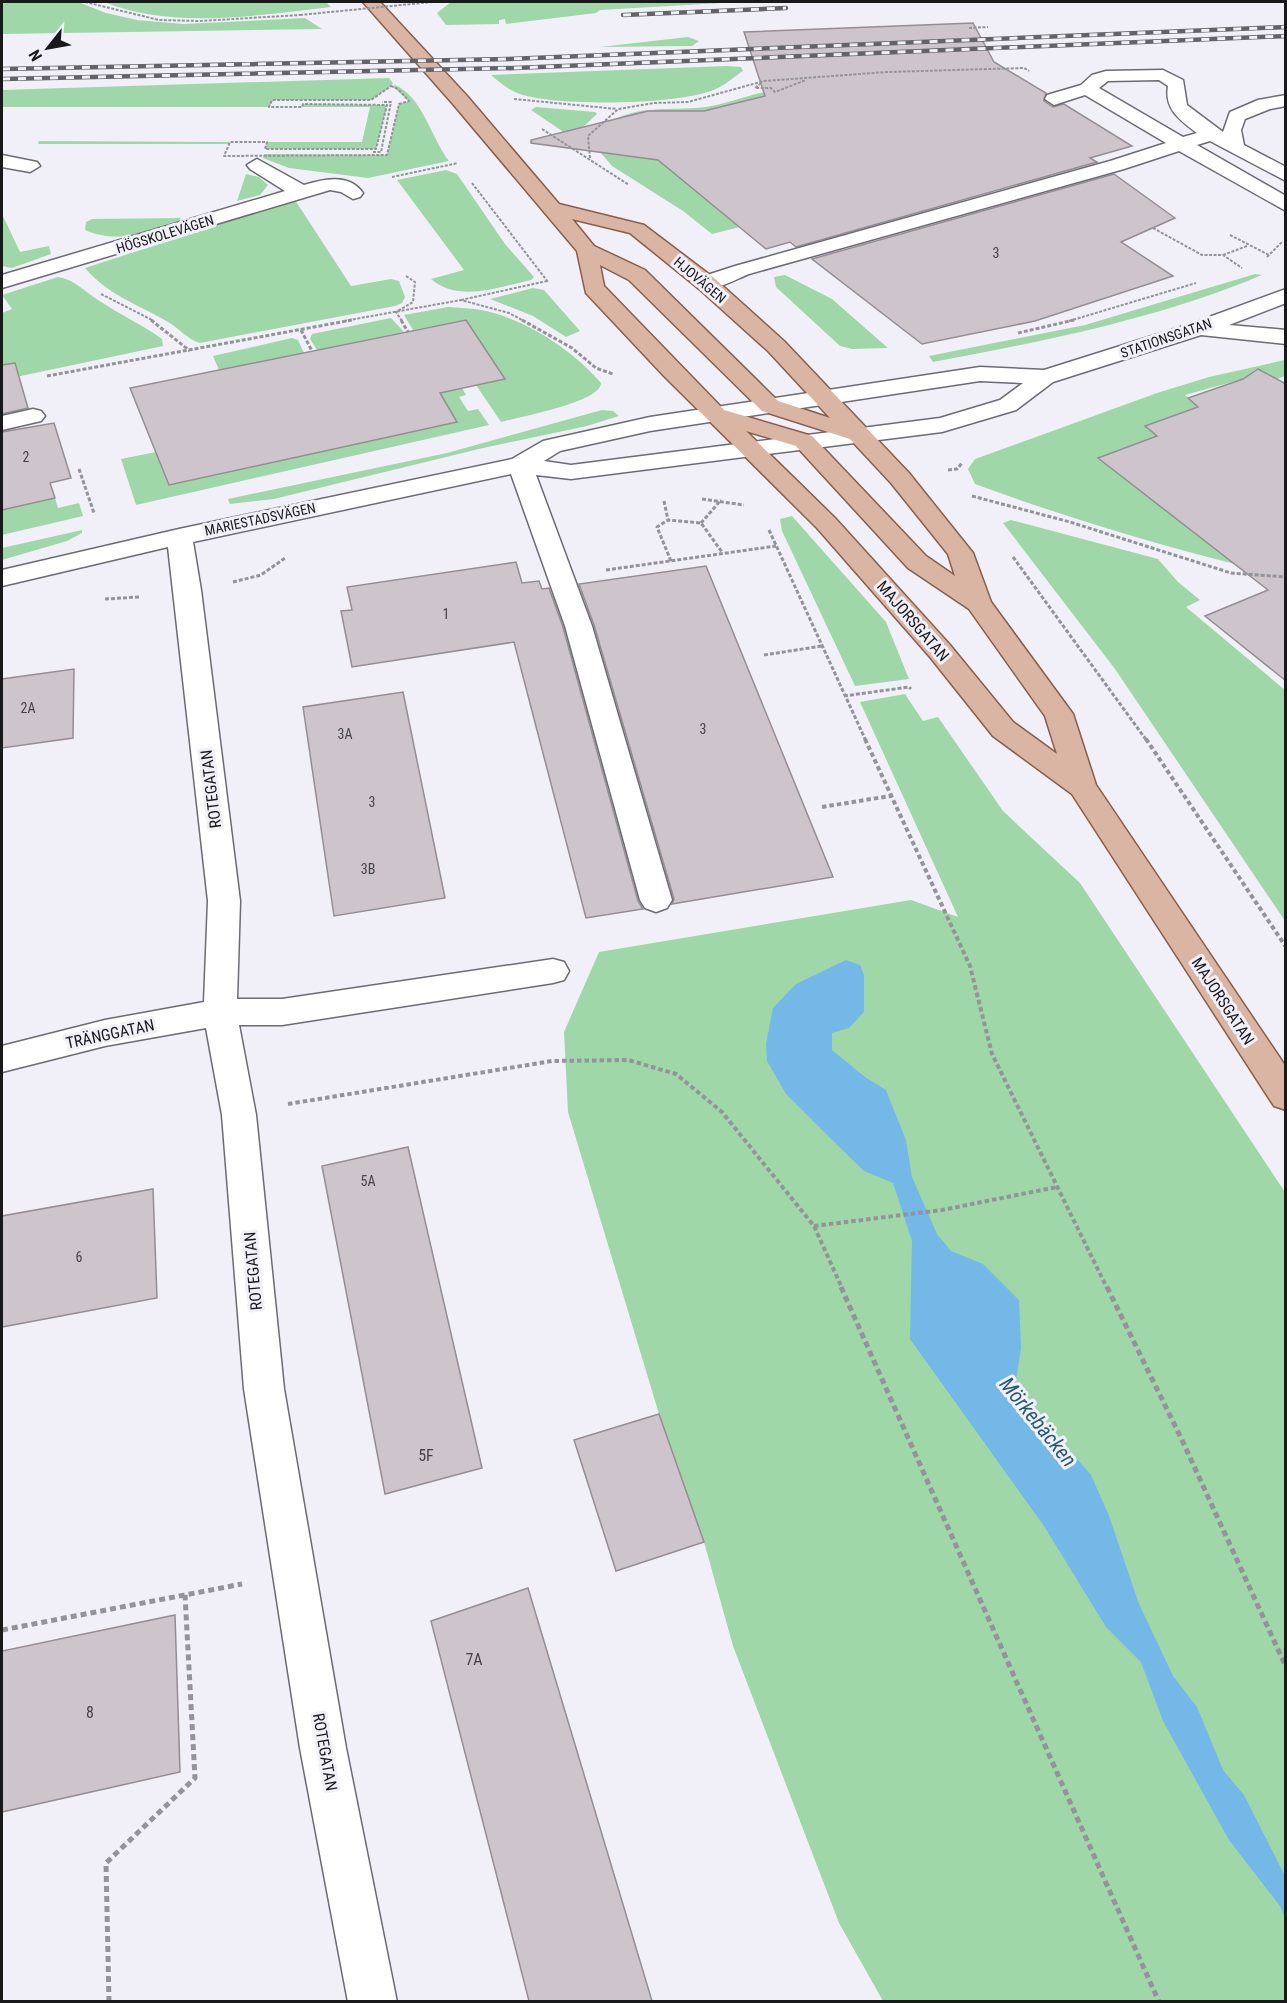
<svg xmlns="http://www.w3.org/2000/svg" width="1287" height="2003" font-family="'Roboto Condensed',sans-serif">
  <rect width="100%" height="100%" fill="#f1f0f9"/>
  <path fill="#a0d7a8" d="M 2,2 L 78,2 L 106,13 L 137,20 L 184,24 L 305,18 L 322,29 L 2,34 Z
    M 104,2 L 326,2 L 331,7 C 258,15 174,30 104,2 Z
    M 451,2 L 721,2 L 722,3 L 600,10 L 596,13 L 506,24 L 505,19 L 499,20 L 499,24 L 446,25 L 437,13 Z
    M 688,37 L 699,41 L 692,46 L 600,47 Z
    M 727,66 L 741,67 L 743,71 C 734,77 725,85 716,89 C 681,105 565,106 527,96 C 513,93 502,85 491,75 Z
    M 389,78 L 393,83 L 391,86 L 371,100 L 273,100 L 269,107 L 2,107 L 2,90 Z
    M 395,85 C 423,97 431,138 449,161 L 368,178 L 289,168 L 263,158 L 264,154 L 387,155 L 399,104 L 409,101 L 393,87 Z
    M 764,92 L 769,95 C 748,100 727,108 706,111 C 673,114 646,106 616,123 L 740,227 L 712,234 L 683,211 L 612,166 L 600,152 L 611,121 C 640,106 664,110 696,108 C 718,107 742,97 764,92 Z
    M 303,104 L 387,105 L 376,149 L 265,149 L 267,142 L 362,142 L 370,107 L 302,107 Z
    M 536,107 L 595,112 L 597,114 L 580,130 L 568,135 L 531,110 Z
    M 39,141 L 230,142 L 229,144 L 38,144 Z
    M 446,170 L 457,174 L 505,244 L 534,277 L 531,280 C 498,287 459,303 431,279 L 464,270 L 397,180 Z
    M 246,174 L 259,177 L 268,185 L 260,195 L 237,201 Z
    M 295,200 L 351,286 L 391,279 L 399,281 L 405,297 L 402,303 L 395,306 L 200,343 C 188,340 179,328 168,322 C 138,304 109,296 85,268 Z
    M 2,214 L 20,252 L 49,246 L 51,254 L 12,268 L 2,266 Z
    M 180,218 L 182,221 C 150,231 119,245 85,230 L 86,222 L 92,219 Z
    M 1255,274 L 1262,275 C 1161,318 1041,342 933,362 L 929,356 L 1085,325 Z
    M 785,275 L 832,299 L 888,348 L 852,349 L 840,346 L 776,287 L 774,277 Z
    M 58,277 C 74,279 85,292 98,300 C 119,314 141,324 162,339 L 163,346 L 2,380 L 2,313 L 12,309 L 2,295 Z
    M 533,288 L 544,290 L 580,331 L 566,337 L 533,316 L 490,299 Z
    M 448,307 C 459,308 470,308 481,310 C 524,318 573,350 601,383 C 601,402 520,417 501,422 L 476,385 L 504,379 L 466,320 L 413,330 L 404,315 Z
    M 391,318 L 404,332 L 317,350 L 310,339 L 312,334 Z
    M 292,338 L 298,340 L 304,353 L 219,370 L 213,356 Z
    M 1285,360 L 1285,376 L 1277,379 L 1258,369 L 1243,379 L 1185,395 L 1198,407 L 1146,426 L 1157,436 L 1247,567 C 1154,544 1065,517 975,484 L 968,469 L 975,459 L 1157,393 L 1209,377 Z
    M 462,388 L 466,395 L 459,397 L 468,411 L 478,409 L 489,425 L 136,505 L 121,459 L 156,452 L 456,422 L 440,393 Z
    M 602,410 L 613,411 L 619,416 L 587,426 L 483,448 L 274,499 L 230,504 L 228,499 L 447,453 Z
    M 55,498 L 58,508 L 79,503 L 83,516 L 2,535 L 2,510 Z
    M 792,516 L 886,622 L 909,679 L 855,686 L 782,531 L 780,519 Z
    M 1011,520 L 1158,559 L 1178,582 L 1200,600 L 1186,607 L 1285,690 L 1285,921 L 1115,669 L 1003,523 Z
    M 82,530 L 82,533 L 67,541 L 2,560 L 2,548 Z
    M 905,694 L 923,721 L 938,717 L 1003,811 L 1080,883 L 1285,1192 L 1285,2001 L 883,2001 L 839,1923 L 733,1646 L 704,1542 L 659,1414 L 568,1112 L 564,1032 L 599,952 L 911,900 L 958,917 L 860,702 Z"/>
  <path fill="#73b8e7" d="M 846,960 L 860,965 L 864,975 L 864,1012 L 849,1028 L 832,1033 L 832,1050 L 865,1077 L 886,1090 L 906,1140 L 912,1177 L 937,1234 L 951,1251 L 983,1264 L 1019,1300 L 1021,1348 L 1014,1394 L 1049,1427 L 1091,1475 L 1109,1516 L 1139,1604 L 1173,1676 L 1197,1707 L 1223,1770 L 1244,1795 L 1285,1876 L 1285,1917 L 1280,1906 L 1229,1840 L 1163,1721 L 1141,1662 L 1106,1627 L 1044,1526 L 910,1339 L 912,1241 L 893,1183 L 864,1171 L 823,1131 L 786,1094 L 767,1061 L 766,1044 L 773,1008 L 796,984 Z"/>
  <path fill="#cdc5cb" stroke="#958d93" stroke-width="1.5" d="M 973,23 L 994,62 L 1046,93 L 1044,101 L 1053,107 L 1064,104 L 1132,146 L 1090,158 L 1097,162 L 796,247 L 790,242 L 766,249 L 658,160 L 531,143 L 531,140 L 648,111 L 704,111 L 765,96 L 744,32 Z
    M 1114,174 L 1175,218 L 1121,242 L 1173,276 L 1035,321 L 922,344 L 812,259 Z
    M 466,320 L 505,379 L 440,393 L 457,422 L 169,485 L 130,388 Z
    M 15,363 L 28,408 L 2,414 L 2,365 Z
    M 1258,369 L 1286,384 L 1286,681 L 1205,616 L 1268,590 L 1098,458 L 1157,436 L 1145,426 L 1198,407 L 1188,398 L 1243,379 Z
    M 54,423 L 71,478 L 50,483 L 55,498 L 2,510 L 2,432 Z
    M 516,562 L 522,583 L 539,581 L 542,589 L 549,588 L 563,627 L 638,901 L 643,909 L 586,918 L 514,642 L 352,667 L 341,611 L 352,610 L 347,587 Z
    M 706,566 L 833,877 L 672,904 L 674,899 L 594,625 L 579,584 Z
    M 74,669 L 73,738 L 2,748 L 2,679 Z
    M 403,692 L 445,898 L 334,916 L 303,707 Z
    M 408,1147 L 482,1468 L 385,1494 L 322,1166 Z
    M 153,1189 L 157,1298 L 2,1327 L 2,1216 Z
    M 659,1414 L 704,1542 L 616,1571 L 574,1440 Z
    M 528,1588 L 652,2001 L 529,2001 L 431,1621 Z
    M 175,1615 L 180,1772 L 2,1812 L 2,1651 Z"/>
  <g fill="none" stroke-linecap="round" stroke-linejoin="round">
    <defs>
      <path id="minor" d="M 1163,70 L 1183,80 L 1187,105 L 1223,132 L 1230,112 L 1258,100 L 1286,95 L 1286,106 L 1270,109 L 1245,119 L 1241,130 L 1244,145 L 1286,167 L 1286,181 L 1210,141 L 1197,145 L 1286,196 L 1286,211 L 1179,151 L 1124,169 L 749,274 C 734,280 715,292 698,288 L 695,283 L 698,278 L 735,266 L 1110,161 L 1166,143 L 1085,95 L 1054,105 L 1045,99 L 1047,95 L 1081,85 L 1092,75 L 1106,71 ZM 1159,80 L 1168,86 C 1164,109 1180,120 1197,133 L 1183,137 L 1099,88 L 1108,81 Z
        M 2,155 L 37,162 L 40,166 L 30,172 L 2,167 Z
        M 257,159 L 304,185 C 324,179 349,173 363,193 L 360,197 L 353,199 L 341,192 L 330,190 L 2,288 L 2,275 L 285,191 L 250,169 L 247,165 Z
        M 1286,289 L 1286,303 L 1229,325 L 1286,330 L 1286,344 L 1201,335 L 1053,382 L 1016,410 L 942,432 L 571,479 L 536,475 L 592,626 L 672,900 L 667,908 L 656,912 L 645,908 L 640,900 L 565,626 L 511,474 L 193,542 L 201,590 L 240,901 L 237,999 L 282,999 L 553,959 L 564,962 L 569,971 L 564,980 L 553,983 L 282,1025 L 239,1025 L 256,1115 L 284,1389 L 346,1748 L 397,2002 L 348,2002 L 300,1748 L 244,1389 L 222,1115 L 206,1028 L 105,1046 L 2,1072 L 2,1046 L 105,1020 L 204,1002 L 208,901 L 168,547 L 2,586 L 2,570 L 179,529 L 512,459 L 543,441 L 650,417 L 980,367 L 1044,370 L 1190,324 ZM 980,381 L 1023,383 L 1000,400 L 940,418 L 571,465 L 544,461 L 560,451 L 650,431 Z
        M 33,409 L 41,411 L 45,416 L 41,421 L 2,430 L 2,416 Z"/>
      <path id="major" d="M 363,2 L 380,2 L 467,96 L 559,204 L 644,225 L 714,278 L 784,341 L 909,473 L 973,553 L 991,602 L 1073,714 L 1096,785 L 1286,1067 L 1286,1110 L 1274,1106 L 1072,794 L 993,736 L 930,657 L 817,528 L 664,376 L 586,293 L 577,251 L 453,104 ZM 572,219 L 630,233 L 698,288 L 768,351 L 830,418 L 778,401 L 645,270 L 594,246 ZM 600,265 L 629,280 L 762,411 L 850,439 L 891,483 L 948,554 L 955,576 L 926,556 L 812,436 L 724,410 L 604,286 ZM 746,431 L 796,446 L 908,568 L 969,609 L 1045,716 L 1057,754 L 1013,722 L 950,645 L 835,518 Z"/>
    </defs>
    <use href="#minor" stroke="#6c6b73" stroke-width="3"/>
    <use href="#major" stroke="#885e4b" stroke-width="3"/>
    <path stroke="#94939a" stroke-width="2" stroke-dasharray="3 1.5" stroke-linecap="butt" d="M 85,2 L 159,20 L 200,21 L 300,15
      M 969,28 L 988,27
      M 761,83 L 755,88 L 771,88 L 775,92 L 806,80
      M 391,86 L 398,89 L 409,101 L 399,104 L 387,155 L 224,156 L 230,142 L 267,142 L 265,149 L 376,149 L 387,105 L 303,104 L 302,107 L 269,107 L 272,100 L 371,100 Z
      M 514,99 L 617,109
      M 542,129 L 629,185
      M 373,152 L 381,152 L 391,102 L 382,102
      M 590,158 L 588,136 L 618,109 L 654,103 L 688,102 L 764,81 L 887,72 L 1024,68 L 1029,71
      M 392,177 L 458,163
      M 472,183 L 548,282
      M 1153,228 L 1202,255 L 1223,255 L 1242,268
      M 1230,235 L 1269,255
      M 1223,255 L 1247,246
      M 1267,257 L 1283,241
      M 101,294 L 154,321
      M 461,300 L 547,281
      M 344,321 L 461,300 L 509,313 L 524,321
      M 402,321 L 396,312 L 413,302 L 415,282 L 406,276
      M 1069,321 L 1196,283"/>
    <path stroke="#94939a" stroke-width="3" stroke-dasharray="4 2" stroke-linecap="butt" d="M 151,320 L 190,351
      M 401,320 L 408,332
      M 522,320 L 572,348 L 596,368 L 613,374
      M 301,330 L 312,351
      M 1018,333 L 1074,320
      M 47,376 L 352,320
      M 79,469 L 94,513
      M 948,470 L 957,469 L 962,463
      M 972,496 L 1070,522 L 1231,573 L 1286,577
      M 702,499 L 744,505
      M 664,501 L 668,520
      M 701,523 L 721,500
      M 769,530 L 866,741
      M 1013,557 L 1147,741
      M 671,561 L 657,527 L 668,520 L 701,523 L 722,552
      M 606,570 L 776,546
      M 233,582 L 261,575 L 285,558
      M 105,599 L 139,597
      M 764,655 L 822,646
      M 844,696 L 909,687 L 911,689"/>
    <path stroke="#94939a" stroke-width="4" stroke-dasharray="4.5 3" stroke-linecap="butt" d="M 865,739 L 970,966 L 992,1054 L 1107,1288
      M 1146,739 L 1286,947
      M 822,807 L 890,796
      M 288,1104 L 552,1061 L 628,1060 L 676,1074 L 722,1112 L 814,1226 L 842,1288
      M 814,1226 L 942,1210 L 1057,1187"/>
    <path stroke="#94939a" stroke-width="5" stroke-dasharray="6 4" stroke-linecap="butt" d="M 841,1287 L 1159,2002
      M 1107,1287 L 1182,1440 L 1286,1667
      M 2,1630 L 242,1584
      M 109,2002 L 106,1863 L 195,1778 L 185,1595"/>
    <use href="#minor" fill="#fff" fill-rule="evenodd"/>
    <use href="#major" fill="#dbb5a3" fill-rule="evenodd"/>
    <defs>
      <path id="rail" d="M 623,15 L 786,8
        M 2,69 L 509,59 L 1286,27
        M 2,79 L 515,68 L 1286,36"/>
    </defs>
    <use href="#rail" stroke="#646368" stroke-width="4.5"/>
    <use href="#rail" stroke="#f1f0f9" stroke-width="3" stroke-dasharray="8" stroke-linecap="butt"/>
    <path stroke="#94939a" stroke-width="2" stroke-dasharray="3 1.5" stroke-linecap="butt" d="M 300,15 L 432,2"/>
  </g>
  <g text-anchor="middle" dominant-baseline="central" stroke-width="6" stroke-linejoin="round" paint-order="stroke">
    <g font-size="14" fill="#19181b" stroke="#f1f0f9">
      <text transform="translate(165 234) rotate(-17)">HÖGSKOLEVÄGEN</text>
      <text transform="translate(700 280) rotate(40)">HJOVÄGEN</text>
      <text transform="translate(1166 338) rotate(-19)">STATIONSGATAN</text>
      <text transform="translate(260 519) rotate(-12)">MARIESTADSVÄGEN</text>
    </g>
    <g font-size="14" fill="#464347">
      <text x="996" y="253">3</text>
      <text x="26" y="457">2</text>
      <text x="446" y="614">1</text>
      <text x="28" y="708">2A</text>
      <text x="703" y="729">3</text>
      <text x="345" y="734">3A</text>
      <text x="372" y="802">3</text>
      <text x="368" y="869">3B</text>
      <text x="368" y="1181">5A</text>
      <text x="79" y="1257">6</text>
    </g>
    <g font-size="16" fill="#19181b" stroke="#f1f0f9">
      <text transform="translate(913 621) rotate(49)">MAJORSGATAN</text>
      <text transform="translate(211 789) rotate(-97)">ROTEGATAN</text>
      <text transform="translate(1223 1001) rotate(57)">MAJORSGATAN</text>
      <text transform="translate(110 1034) rotate(-12)">TRÄNGGATAN</text>
      <text transform="translate(253 1271) rotate(-95)">ROTEGATAN</text>
      <text transform="translate(325 1752) rotate(80)">ROTEGATAN</text>
    </g>
    <g font-size="16" fill="#464347">
      <text x="426" y="1455">5F</text>
      <text x="474" y="1659">7A</text>
      <text x="90" y="1712">8</text>
    </g>
    <g font-size="21" font-style="italic" fill="#255879" stroke="#f1f0f9">
      <text transform="translate(1038 1422) rotate(51)">Mörkebäcken</text>
    </g>
  </g>
  <rect width="1287" height="2003" fill="none" stroke="#19181b" stroke-width="6"/>
  <g transform="translate(48 48) rotate(239)" stroke="#f1f0f9" stroke-width="4.5" paint-order="stroke">
  <path d="M0-4.5L10 22L0 15L-10 22Z" fill="#19181b"/>
  <text y="-9" font-size="16" font-weight="bold" text-anchor="middle" fill="#19181b">N</text>
  </g>
</svg>
